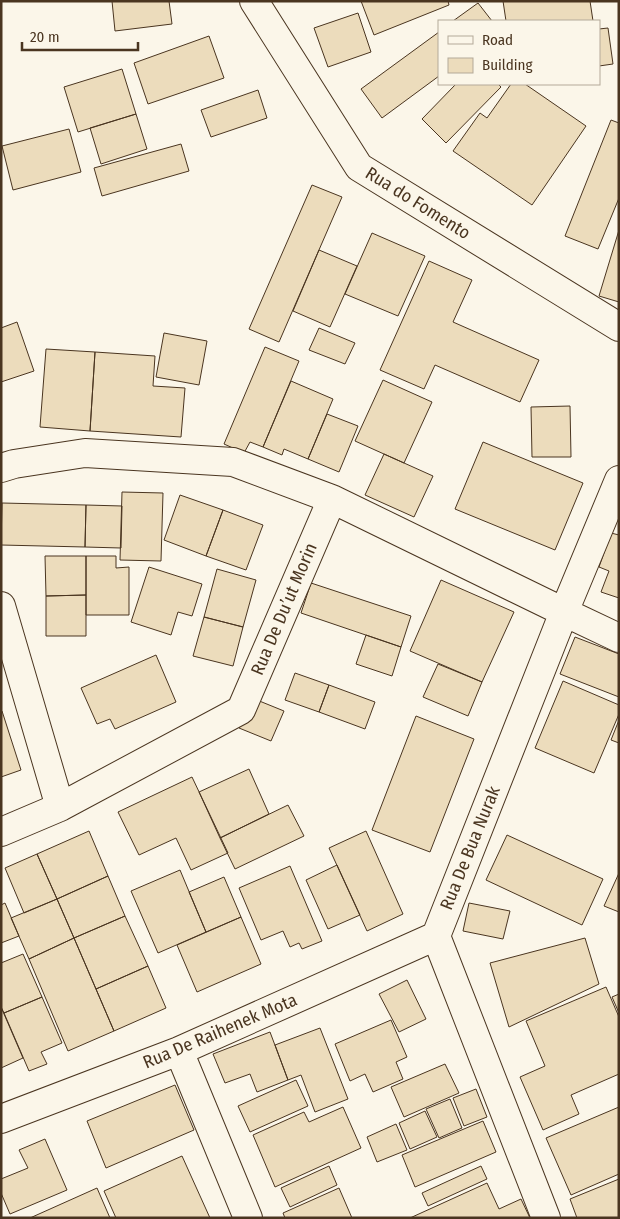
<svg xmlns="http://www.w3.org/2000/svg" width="620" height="1219" font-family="'Fira Sans Condensed',sans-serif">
  <rect width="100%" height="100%" fill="#fbf6e9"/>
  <path fill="#ecdcbc" stroke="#4a3520" d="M 112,1 L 169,1 L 172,24 L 115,31 Z
    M 361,1 L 448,1 L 449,5 L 374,35 Z
    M 503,1 L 590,1 L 593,21 L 506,21 Z
    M 478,3 L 492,21 L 453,21 Z
    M 358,13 L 371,52 L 328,67 L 314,28 Z
    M 608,28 L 613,64 L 599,66 L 599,29 Z
    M 439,32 L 439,76 L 382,118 L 361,89 Z
    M 209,36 L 224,78 L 148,104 L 134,63 Z
    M 122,69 L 136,114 L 78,132 L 64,87 Z
    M 456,84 L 498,84 L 501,87 L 446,143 L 422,119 Z
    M 511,84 L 525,84 L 586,126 L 532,205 L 453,151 L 480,113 L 487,118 Z
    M 258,90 L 267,118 L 211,137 L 201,110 Z
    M 136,114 L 147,149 L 101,164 L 90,128 Z
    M 611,120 L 619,123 L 619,198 L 598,249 L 565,236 Z
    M 69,129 L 81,172 L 13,190 L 2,146 Z
    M 181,144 L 189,171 L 102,196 L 94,168 Z
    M 312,185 L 342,197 L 279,342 L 249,329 Z
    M 619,230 L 619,302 L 599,296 Z
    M 372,233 L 425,256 L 398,316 L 345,294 Z
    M 319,250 L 357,266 L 330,327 L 293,311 Z
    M 429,261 L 472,280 L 453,322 L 539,360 L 520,402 L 435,365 L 424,389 L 380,370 Z
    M 17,322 L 34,371 L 1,382 L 1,328 Z
    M 319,328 L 355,343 L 345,364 L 309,350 Z
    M 164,333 L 207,341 L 199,385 L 156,377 Z
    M 265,347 L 299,361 L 263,447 L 250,442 L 244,453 L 224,444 Z
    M 46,349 L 95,352 L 90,431 L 40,427 Z
    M 95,352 L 155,356 L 153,386 L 185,388 L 181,437 L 90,431 Z
    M 383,380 L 432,402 L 404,463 L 355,441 Z
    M 291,381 L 333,399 L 308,459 L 284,449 L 282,455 L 263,447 Z
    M 570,406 L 571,457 L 532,457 L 531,407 Z
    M 327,414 L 358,426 L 339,472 L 308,459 Z
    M 483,442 L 583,483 L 555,550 L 455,509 Z
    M 384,454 L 433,476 L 414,517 L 365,495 Z
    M 122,492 L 163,493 L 161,561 L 120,560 Z
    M 180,495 L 223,510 L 206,556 L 164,540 Z
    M 2,503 L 86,505 L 85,547 L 1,545 Z
    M 86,505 L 122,506 L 121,548 L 85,547 Z
    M 223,510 L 263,525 L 246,570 L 206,556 Z
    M 611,533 L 619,535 L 619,598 L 601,592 L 609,571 L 599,567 Z
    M 45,556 L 86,556 L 86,595 L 46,596 Z
    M 86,556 L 116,556 L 116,568 L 129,567 L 129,615 L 86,615 Z
    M 149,567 L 202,584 L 192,616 L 178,612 L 171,635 L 131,622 Z
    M 217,569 L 256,580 L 243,627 L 204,617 Z
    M 441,580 L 514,612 L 482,682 L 410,651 Z
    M 311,583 L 411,616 L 401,647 L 301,613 Z
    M 86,595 L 86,636 L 46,636 L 46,596 Z
    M 204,617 L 243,627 L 233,666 L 193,656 Z
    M 366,635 L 401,647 L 392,676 L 356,664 Z
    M 575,637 L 619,654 L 619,697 L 560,674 Z
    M 156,655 L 176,702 L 115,729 L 110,719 L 97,724 L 81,688 Z
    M 438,664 L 482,682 L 468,716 L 423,697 Z
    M 295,673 L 329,685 L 319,712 L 285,700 Z
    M 563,681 L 619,705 L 619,714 L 594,773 L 535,748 Z
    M 329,685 L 375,702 L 365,729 L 319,712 Z
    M 252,698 L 284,711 L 271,741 L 239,728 Z
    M 2,711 L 21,770 L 1,777 L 1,712 Z
    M 416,716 L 474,739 L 430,852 L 372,830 Z
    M 619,720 L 619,743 L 611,740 Z
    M 249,769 L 269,814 L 220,838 L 199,792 Z
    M 192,777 L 228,853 L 191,870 L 176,838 L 139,855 L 118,812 Z
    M 288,805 L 304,836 L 235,869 L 220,838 Z
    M 89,831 L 108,876 L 57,899 L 37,854 Z
    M 366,831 L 403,914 L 367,931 L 329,848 Z
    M 507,835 L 603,879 L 582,925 L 486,880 Z
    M 37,854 L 57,899 L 24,913 L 5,868 Z
    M 337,865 L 360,915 L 328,929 L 306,880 Z
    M 290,866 L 322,941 L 302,949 L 299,943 L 290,947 L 283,931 L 261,940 L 239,888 Z
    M 180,870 L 206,932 L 158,953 L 131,891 Z
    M 619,873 L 619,912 L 604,906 Z
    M 108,876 L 125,916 L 74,938 L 57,899 Z
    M 224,877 L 241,917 L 206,932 L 189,892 Z
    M 57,899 L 74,938 L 29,959 L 11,918 Z
    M 5,903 L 19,936 L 1,943 L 1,905 Z
    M 469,903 L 510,911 L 503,939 L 463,931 Z
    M 125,916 L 148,966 L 96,989 L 74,938 Z
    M 241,917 L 261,964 L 197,992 L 177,945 Z
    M 74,938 L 114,1031 L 68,1051 L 29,959 Z
    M 585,938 L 599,984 L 509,1027 L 490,963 Z
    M 23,954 L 42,997 L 4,1013 L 1,1007 L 1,963 Z
    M 148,966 L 166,1008 L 114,1031 L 96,989 Z
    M 407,980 L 426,1019 L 399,1032 L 379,994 Z
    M 606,987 L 619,1017 L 619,1074 L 571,1095 L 579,1114 L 543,1130 L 520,1077 L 545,1066 L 526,1021 Z
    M 619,994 L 619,1013 L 612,997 Z
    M 42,997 L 62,1043 L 41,1052 L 47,1064 L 29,1071 L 4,1013 Z
    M 1,1007 L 23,1058 L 1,1068 Z
    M 391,1020 L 407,1057 L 396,1062 L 403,1079 L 373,1092 L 365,1074 L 350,1081 L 335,1044 Z
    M 320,1028 L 348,1099 L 315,1112 L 301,1075 L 288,1080 L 275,1045 Z
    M 270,1032 L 288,1080 L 257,1092 L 250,1074 L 225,1083 L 213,1054 Z
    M 445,1064 L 459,1093 L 404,1117 L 391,1087 Z
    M 296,1080 L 308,1106 L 250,1132 L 238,1106 Z
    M 175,1085 L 194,1130 L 106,1168 L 87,1121 Z
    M 476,1089 L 487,1117 L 464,1126 L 453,1098 Z
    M 450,1099 L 462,1128 L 439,1138 L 426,1109 Z
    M 343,1107 L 361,1148 L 275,1187 L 253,1135 L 304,1112 L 309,1122 Z
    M 619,1107 L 619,1174 L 571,1195 L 546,1138 Z
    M 425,1111 L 437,1137 L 410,1149 L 399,1123 Z
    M 483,1121 L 496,1152 L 415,1187 L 402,1155 Z
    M 396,1124 L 407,1150 L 377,1162 L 367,1137 Z
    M 45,1139 L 67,1190 L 10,1214 L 1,1193 L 1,1179 L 28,1168 L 19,1150 Z
    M 182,1156 L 210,1218 L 116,1218 L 104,1191 Z
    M 329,1166 L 337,1185 L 290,1207 L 281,1188 Z
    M 481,1166 L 487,1179 L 428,1206 L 422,1193 Z
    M 619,1179 L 619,1218 L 577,1218 L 570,1199 Z
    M 487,1183 L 499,1209 L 521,1199 L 530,1218 L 410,1218 Z
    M 97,1188 L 110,1218 L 30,1218 Z
    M 339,1188 L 352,1218 L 285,1218 L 283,1213 Z"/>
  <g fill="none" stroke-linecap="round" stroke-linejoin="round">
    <defs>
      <path id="street" d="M 1,468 L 14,464 L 85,453 L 233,462 L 332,499
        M 1,606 L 60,807
        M 1,832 L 60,807 L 241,710 L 332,499 L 564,612 L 619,638
        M 179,1051 L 248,1218
        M 1,1119 L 179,1051 L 436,936
        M 546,1218 L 436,936 L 564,612 L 619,480"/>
      <path id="secondary" d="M 254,1 L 359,167 L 619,327"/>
    </defs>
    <use href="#street" stroke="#4a3520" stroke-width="30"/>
    <use href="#secondary" stroke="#4a3520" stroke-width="30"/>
    <use href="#street" stroke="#fbf6e9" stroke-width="28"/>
    <use href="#secondary" stroke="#fbf6e9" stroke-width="28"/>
  </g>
  <g text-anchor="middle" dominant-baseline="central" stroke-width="4" stroke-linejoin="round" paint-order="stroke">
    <g font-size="18" fill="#4a3520" stroke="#fbf6e9">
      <text transform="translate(418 203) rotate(32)">Rua do Fomento</text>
      <text transform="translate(284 609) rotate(-67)">Rua De Du’ut Morin</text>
      <text transform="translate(470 848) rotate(-68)">Rua De Bua Nurak</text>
      <text transform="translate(220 1031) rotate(-23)">Rua De Raihenek Mota</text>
    </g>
  </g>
  <rect width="620" height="1219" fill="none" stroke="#4a3520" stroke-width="5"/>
  <rect x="438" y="20" width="162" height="65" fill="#fbf6e9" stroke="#b4a999"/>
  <rect x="448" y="36" width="25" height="8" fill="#fbf6e9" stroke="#b4a999"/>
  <text x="482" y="45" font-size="15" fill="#4a3520">Road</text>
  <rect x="448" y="58" width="25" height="15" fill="#ecdcbc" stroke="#b4a999"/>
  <text x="482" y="70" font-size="15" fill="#4a3520">Building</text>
  <path d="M22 42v8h116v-8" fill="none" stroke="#4a3520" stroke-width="2.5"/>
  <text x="30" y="42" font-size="15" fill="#4a3520" stroke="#fbf6e9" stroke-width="4" paint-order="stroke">20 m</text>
</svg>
